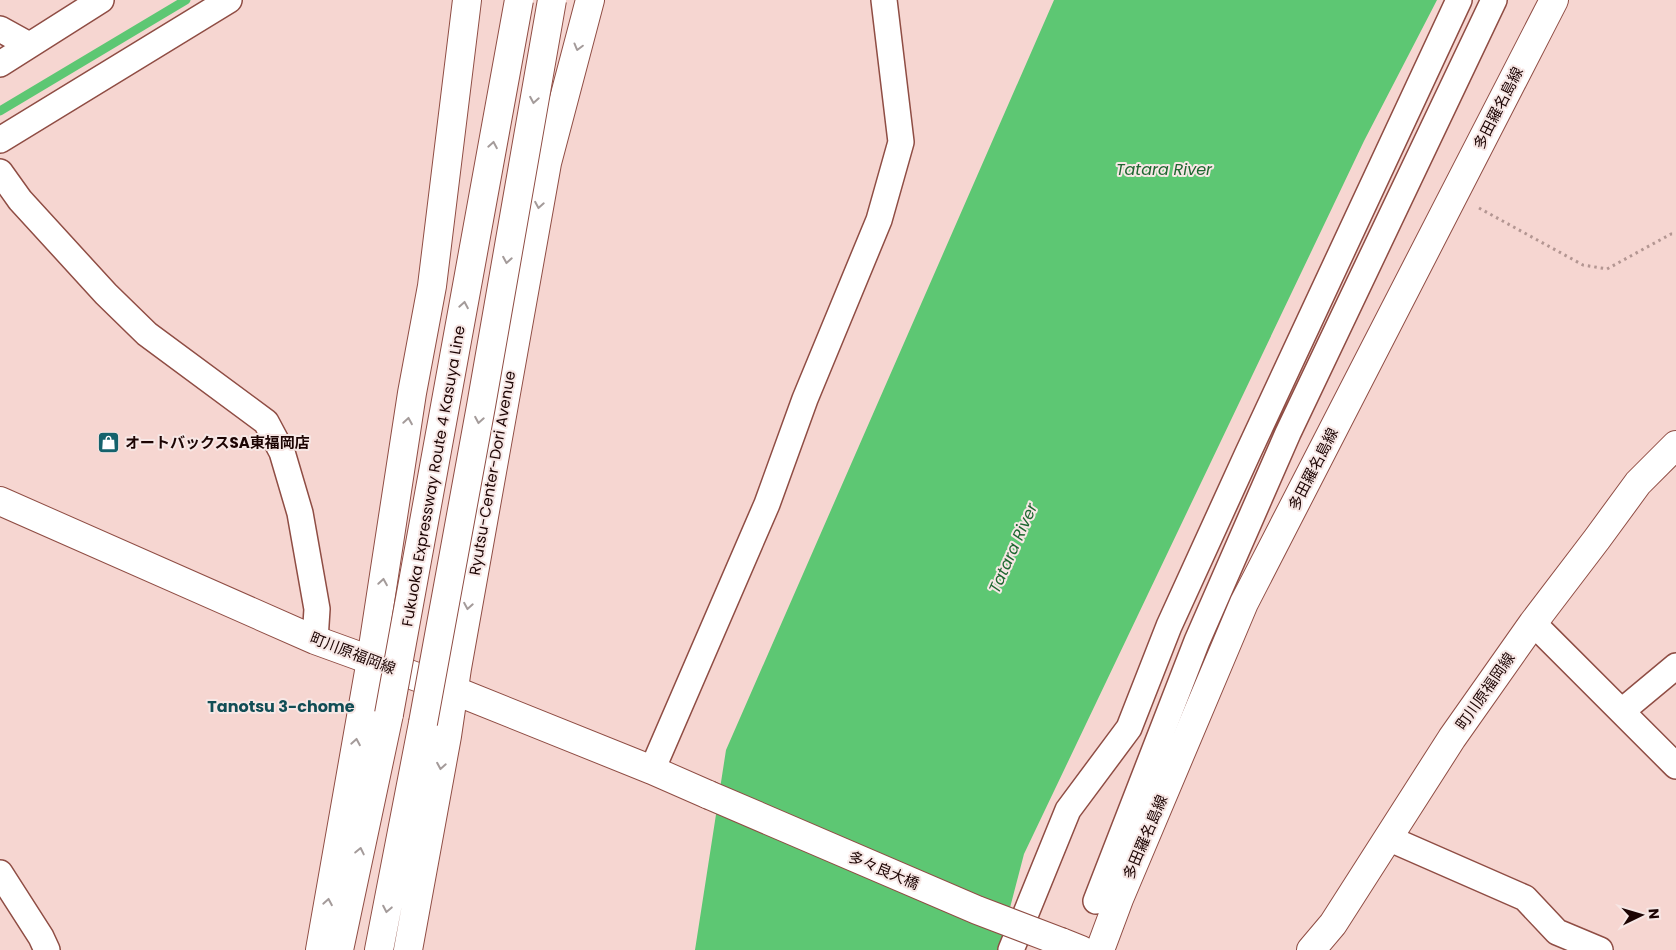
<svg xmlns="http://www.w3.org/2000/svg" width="1676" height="950" font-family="Poppins,'Noto Sans JP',sans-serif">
  <rect width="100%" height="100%" fill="#f6d6d1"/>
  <path fill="#5dc773" d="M 1054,0 L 1437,0 L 1364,141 L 1024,854 L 999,950 L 695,950 L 726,750 Z"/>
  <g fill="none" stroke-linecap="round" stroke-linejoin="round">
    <path stroke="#5dc773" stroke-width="9" d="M 0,111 L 186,0"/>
    <defs>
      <path id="street" d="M 0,29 L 29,45
        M 0,64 L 101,0
        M 0,140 L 229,0
        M 0,172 L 20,200 L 106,294 L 147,334 L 266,422 L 282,452 L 300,513 L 317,609 L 315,640
        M 1533,623 L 1676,766
        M 1622,711 L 1676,666
        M 652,770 L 767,504 L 805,399 L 879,220 L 901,142 L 884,0
        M 1388,838 L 1525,898 L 1557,932 L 1600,950
        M 0,873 L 41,937 L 47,950
        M 1096,901 L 1197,641 L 1288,433 L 1494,0
        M 1011,950 L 1068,810 L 1129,728 L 1169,626 L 1247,455 L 1459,0"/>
      <path id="secondary" d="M 0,501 L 315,640 L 453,690 L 652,770 L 709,795
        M 1061,942 L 1081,950
        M 1100,950 L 1119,899 L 1244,603 L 1554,0
        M 1311,950 L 1333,924 L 1452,738 L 1533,623 L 1597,539 L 1638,483 L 1676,445"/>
      <path id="highway" d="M 320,950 L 371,660 L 412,393 L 432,286 L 467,0
        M 339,950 L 389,714
        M 379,950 L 423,723
        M 408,950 L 447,736 L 457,668 L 547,163 L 590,0"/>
    </defs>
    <use href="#street" stroke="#8f4d44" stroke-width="28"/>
    <use href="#secondary" stroke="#8f4d44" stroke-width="30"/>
    <use href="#highway" stroke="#8f4d44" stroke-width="30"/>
    <path stroke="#b39692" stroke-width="3" stroke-dasharray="2.5 4" stroke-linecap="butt" d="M 1479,208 L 1583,265 L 1607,269 L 1671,234 L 1676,234"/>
    <use href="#street" stroke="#fff" stroke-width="25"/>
    <use href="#secondary" stroke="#fff" stroke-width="28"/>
    <use href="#highway" stroke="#fff" stroke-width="28"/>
    <defs>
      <path id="secondary-bridge" d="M 709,795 L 977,910 L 1061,942"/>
      <path id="highway-bridge" d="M 389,714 L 519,0
        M 423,723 L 481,406 L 552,0"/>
    </defs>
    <use href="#secondary-bridge" stroke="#8f4d44" stroke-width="30" stroke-linecap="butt"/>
    <use href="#highway-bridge" stroke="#8f4d44" stroke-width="30" stroke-linecap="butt"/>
    <use href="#secondary-bridge" stroke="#fff" stroke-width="28"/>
    <use href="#highway-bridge" stroke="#fff" stroke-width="28"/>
  </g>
  <defs><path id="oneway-chevron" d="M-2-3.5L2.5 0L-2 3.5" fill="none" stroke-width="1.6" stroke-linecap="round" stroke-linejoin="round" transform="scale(1.25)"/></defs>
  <g stroke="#a49b9a">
    <use href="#oneway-chevron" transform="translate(578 47) rotate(105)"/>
    <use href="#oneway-chevron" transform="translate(534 100) rotate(100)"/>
    <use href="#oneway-chevron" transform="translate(493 145) rotate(-80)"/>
    <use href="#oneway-chevron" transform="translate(539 205) rotate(100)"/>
    <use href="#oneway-chevron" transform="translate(507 260) rotate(100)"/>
    <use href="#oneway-chevron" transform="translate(464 305) rotate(-80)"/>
    <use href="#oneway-chevron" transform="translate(479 420) rotate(100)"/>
    <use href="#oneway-chevron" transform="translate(408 421) rotate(-81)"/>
    <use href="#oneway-chevron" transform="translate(383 582) rotate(-81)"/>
    <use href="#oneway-chevron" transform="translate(468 606) rotate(100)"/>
    <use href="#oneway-chevron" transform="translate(356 742) rotate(-80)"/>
    <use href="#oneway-chevron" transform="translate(441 766) rotate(100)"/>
    <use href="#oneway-chevron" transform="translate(360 851) rotate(-78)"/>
    <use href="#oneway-chevron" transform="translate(328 902) rotate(-80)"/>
    <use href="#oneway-chevron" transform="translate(387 909) rotate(101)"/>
  </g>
  <defs>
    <symbol id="shop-square" viewBox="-11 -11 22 22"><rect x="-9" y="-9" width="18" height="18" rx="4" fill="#15626c" stroke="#f7e7e5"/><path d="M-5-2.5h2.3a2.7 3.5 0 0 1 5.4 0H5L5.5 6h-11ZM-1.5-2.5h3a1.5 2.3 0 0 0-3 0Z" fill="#fff"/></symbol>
  </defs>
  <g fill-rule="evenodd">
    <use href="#shop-square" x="96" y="430" width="25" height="25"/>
  </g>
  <g text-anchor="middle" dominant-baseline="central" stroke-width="4" stroke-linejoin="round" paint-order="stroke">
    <g font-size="15" fill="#1c0403" stroke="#f7e7e5">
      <text transform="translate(1498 108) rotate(-63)">多田羅名島線</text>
      <text transform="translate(1313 469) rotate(-63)">多田羅名島線</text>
      <text transform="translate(492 473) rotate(-80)">Ryutsu-Center-Dori Avenue</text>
      <text transform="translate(433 476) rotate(-80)">Fukuoka Expressway Route 4 Kasuya Line</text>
      <text transform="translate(353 653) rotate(21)">町川原福岡線</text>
      <text transform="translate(1485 691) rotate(-55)">町川原福岡線</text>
      <text transform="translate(1145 837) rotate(-67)">多田羅名島線</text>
      <text transform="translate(884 870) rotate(23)">多々良大橋</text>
    </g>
    <g font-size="15" font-weight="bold" fill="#1c0403" stroke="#f7e7e5" text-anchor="start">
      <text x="125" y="442">オートバックスSA東福岡店</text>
    </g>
    <g font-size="16" font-style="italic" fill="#1e6630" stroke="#f7e7e5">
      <text x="1164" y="169">Tatara River</text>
      <text transform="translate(1013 548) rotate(-66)">Tatara River</text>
    </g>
    <g font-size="16" font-weight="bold" fill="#114d55" stroke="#f7e7e5">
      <text x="281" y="706">Tanotsu 3-chome</text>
    </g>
  </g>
  <g transform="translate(1641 915) rotate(85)" stroke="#f7e7e5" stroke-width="4" paint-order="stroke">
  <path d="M0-4L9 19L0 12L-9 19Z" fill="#1c0403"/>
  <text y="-8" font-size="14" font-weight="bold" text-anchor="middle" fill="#1c0403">N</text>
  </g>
</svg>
